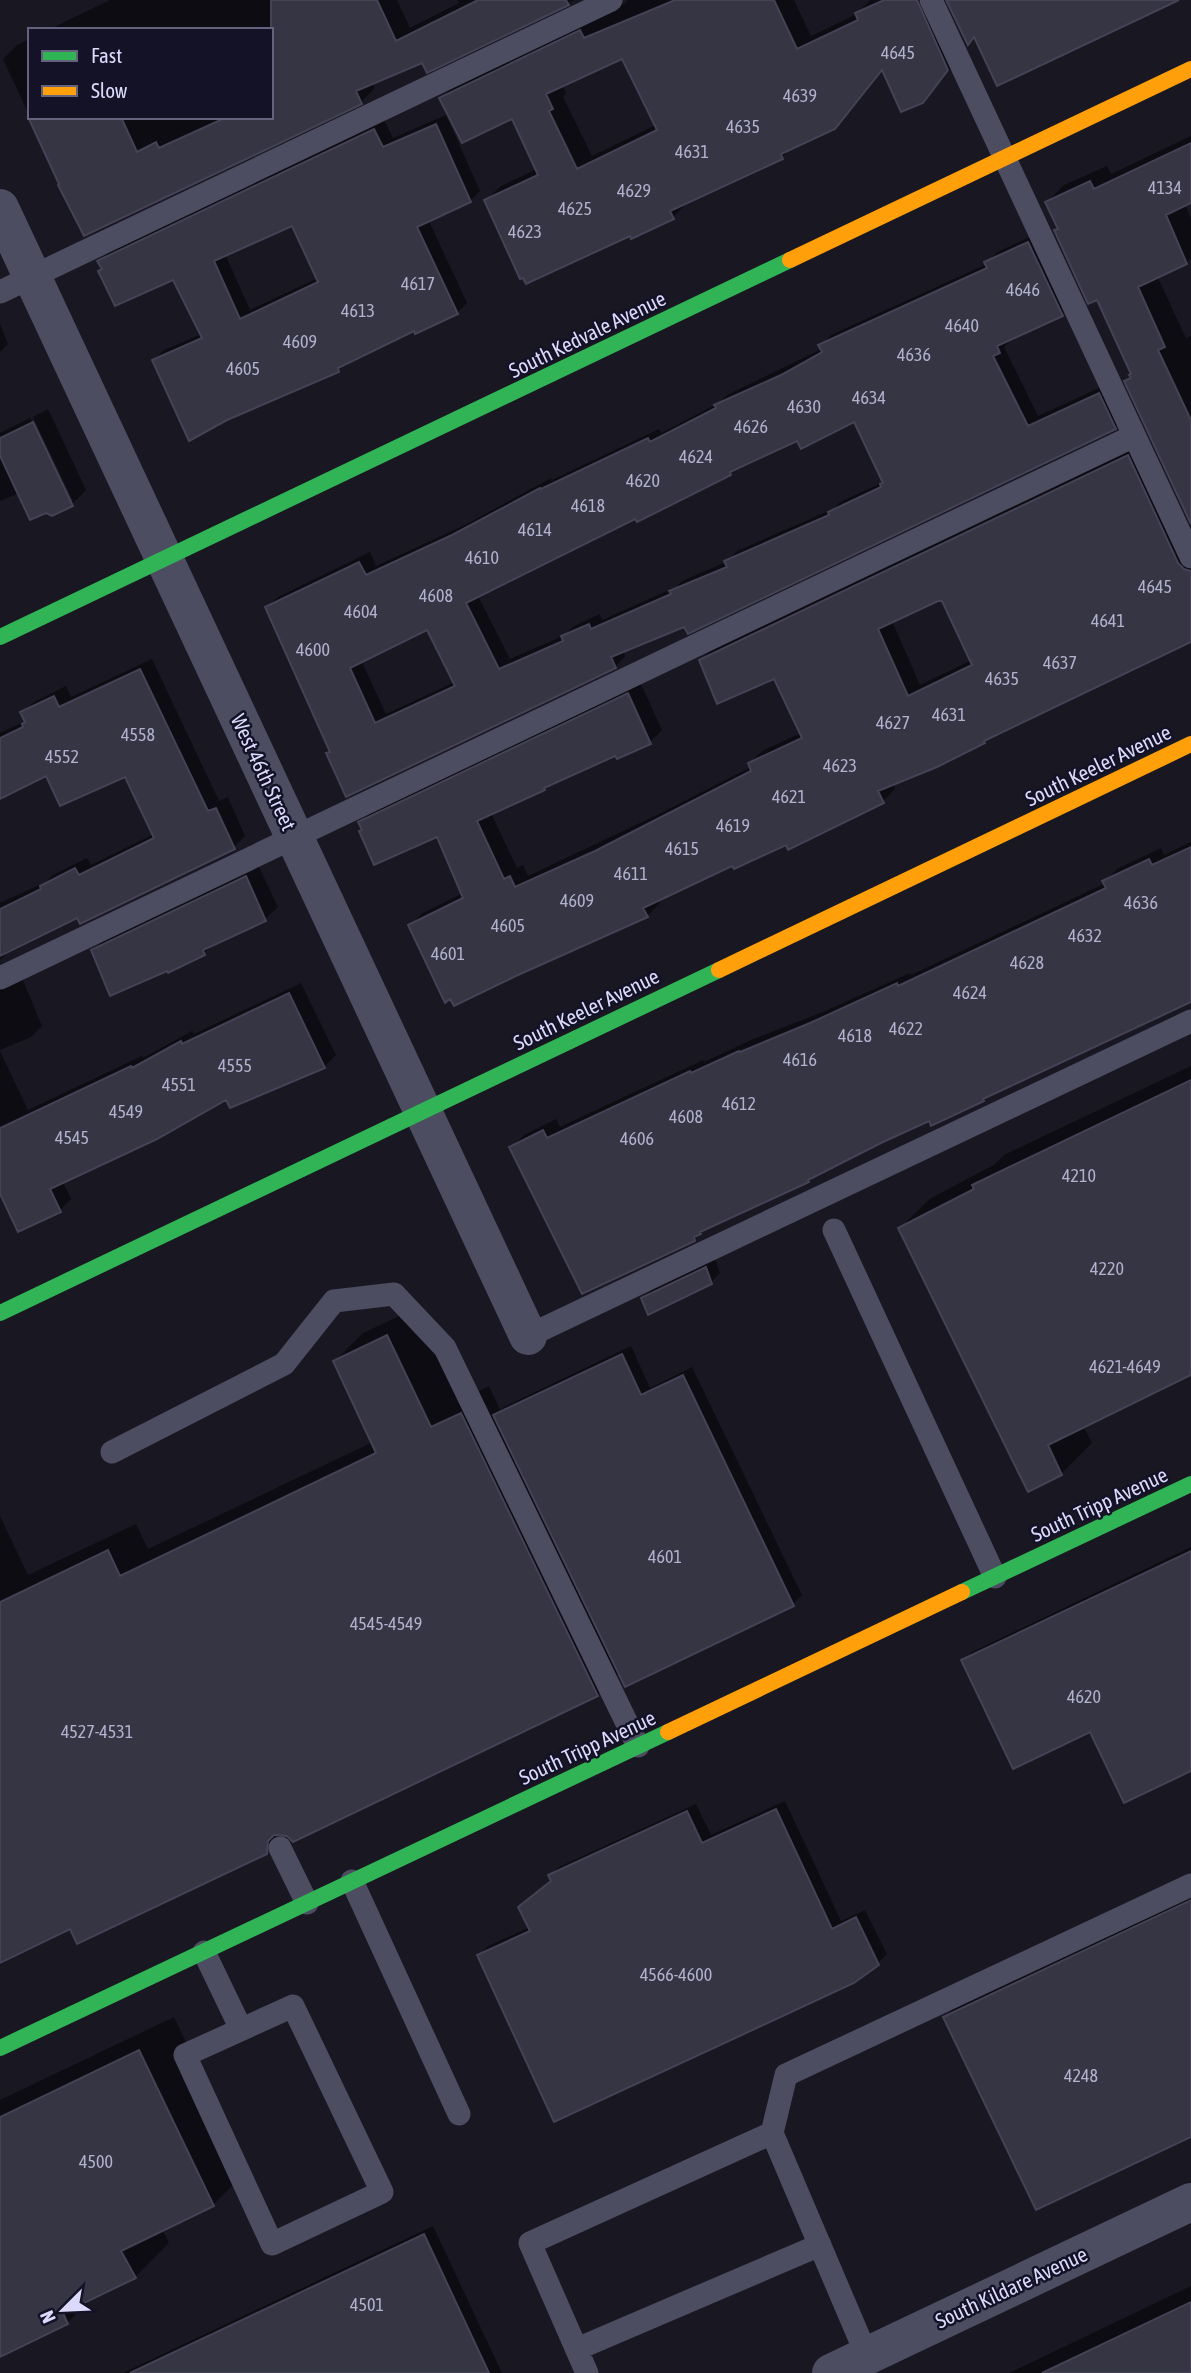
<svg xmlns="http://www.w3.org/2000/svg" width="1191" height="2373" font-family="'Asap Condensed',sans-serif">
  <rect width="100%" height="100%" fill="#181722"/>
  <path fill="#0007" fill-rule="evenodd" d="M 110,0 L 397,0 L 410,28 L 459,3 L 457,0 L 574,0 L 427,70 L 423,61 L 372,82 L 375,88 L 361,102 L 85,234 L 30,117 L 271,117 L 271,30 L 48,30 Z
    M 626,0 L 794,0 L 811,36 L 857,14 L 870,0 L 936,0 L 962,54 L 937,86 L 922,102 L 883,70 L 849,113 L 834,128 L 793,147 L 782,157 L 687,203 L 673,217 L 631,234 L 486,200 L 501,186 L 537,169 L 513,117 L 441,98 L 456,84 L 627,2 ZM 623,57 L 656,125 L 592,156 L 563,97 L 566,93 L 562,84 Z
    M 30,39 L 30,117 L 3,59 L 17,45 Z
    M 446,115 L 480,191 L 470,201 L 429,221 L 467,303 L 457,313 L 415,329 L 347,362 L 338,371 L 154,360 L 164,350 L 202,334 L 174,277 L 103,268 L 100,261 L 110,251 L 384,120 L 393,138 ZM 293,223 L 318,278 L 250,310 L 225,254 Z
    M 1191,136 L 1191,201 L 1185,204 L 1191,218 L 1191,258 L 1186,263 L 1157,276 L 1186,338 L 1191,336 L 1191,520 L 1126,381 L 1133,373 L 1097,298 L 1056,231 L 1059,228 L 1047,202 L 1064,185 L 1107,166 L 1111,174 Z
    M 1039,233 L 1072,304 L 1062,314 L 1009,338 L 1010,341 L 1004,347 L 1038,416 L 1110,383 L 1125,417 L 1115,428 L 685,624 L 623,650 L 625,656 L 615,667 L 331,751 L 268,607 L 278,597 L 370,552 L 376,566 L 465,525 L 551,478 L 552,480 L 659,429 L 661,433 L 719,403 L 727,395 L 822,349 L 821,346 L 831,335 L 987,264 L 997,252 ZM 855,419 L 884,482 L 840,502 L 833,509 L 737,551 L 726,562 L 682,581 L 676,587 L 602,620 L 600,614 L 574,626 L 563,636 L 510,659 L 478,596 L 636,517 L 730,473 L 736,467 L 798,439 ZM 428,628 L 455,682 L 386,714 L 361,660 Z
    M 0,324 L 8,344 L 0,352 Z
    M 48,409 L 86,490 L 72,504 L 19,493 L 0,501 L 0,433 L 30,418 L 69,501 L 73,501 L 33,417 Z
    M 1140,443 L 1191,565 L 1191,640 L 990,736 L 984,742 L 893,783 L 895,789 L 883,801 L 733,863 L 658,900 L 660,903 L 647,916 L 517,974 L 410,925 L 423,913 L 463,893 L 438,835 L 363,829 L 360,823 L 373,810 L 640,682 L 662,730 L 650,742 L 616,754 L 549,784 L 544,789 L 491,813 L 517,868 L 523,865 L 528,876 L 659,814 L 751,767 L 750,763 L 762,751 L 801,733 L 775,677 L 701,660 L 713,648 ZM 943,598 L 972,660 L 920,685 L 892,621 Z
    M 152,659 L 219,801 L 228,797 L 245,836 L 234,847 L 78,916 L 10,950 L 0,960 L 0,903 L 46,882 L 53,875 L 87,858 L 91,865 L 154,834 L 126,774 L 47,774 L 0,797 L 0,733 L 26,721 L 22,713 L 34,702 L 66,686 L 71,697 Z
    M 1191,842 L 1191,1000 L 988,1095 L 983,1100 L 932,1124 L 930,1119 L 813,1175 L 808,1181 L 707,1227 L 694,1240 L 512,1147 L 524,1135 L 556,1119 L 560,1127 L 703,1060 L 704,1062 L 751,1040 L 823,1012 L 910,973 L 911,975 L 1106,883 L 1105,881 L 1117,869 L 1161,848 L 1164,855 Z
    M 258,865 L 278,907 L 265,919 L 215,943 L 204,953 L 169,971 L 93,951 L 105,938 Z
    M 0,974 L 22,978 L 42,1026 L 31,1037 L 0,1050 Z
    M 301,983 L 336,1055 L 324,1067 L 231,1105 L 227,1098 L 63,1182 L 71,1199 L 60,1210 L 0,1190 L 0,1051 L 28,1110 L 142,1056 L 143,1058 L 192,1031 L 194,1034 Z
    M 1191,1066 L 1191,1373 L 1083,1426 L 1092,1443 L 1061,1474 L 900,1228 L 931,1198 L 994,1165 L 1004,1155 Z
    M 715,1259 L 720,1273 L 711,1282 L 643,1298 L 652,1289 Z
    M 415,1309 L 459,1401 L 489,1386 L 500,1410 L 504,1407 L 631,1346 L 650,1388 L 692,1367 L 802,1595 L 793,1604 L 626,1685 L 620,1672 L 597,1695 L 285,1834 L 266,1852 L 71,1927 L 0,1961 L 0,1516 L 28,1575 L 136,1524 L 148,1549 L 373,1442 L 335,1361 L 363,1333 Z
    M 1191,1547 L 1191,1769 L 1091,1730 L 963,1661 L 972,1652 Z
    M 785,1801 L 841,1921 L 865,1910 L 887,1954 L 878,1963 L 479,1955 L 488,1946 L 530,1927 L 552,1880 L 550,1875 L 559,1867 L 696,1804 L 711,1835 Z
    M 1191,1878 L 1191,2135 L 945,2017 L 991,1972 Z
    M 174,2017 L 248,2170 L 213,2205 L 162,2229 L 169,2243 L 135,2277 L 93,2297 L 67,2323 L 0,2355 L 0,2100 Z
    M 433,2226 L 502,2373 L 123,2373 Z
    M 1191,2286 L 1191,2373 L 1009,2373 Z"/>
  <path fill="#363544" stroke="#454255" stroke-width="2" fill-rule="evenodd" d="M 271,0 L 377,0 L 396,41 L 478,0 L 566,0 L 569,5 L 427,73 L 422,63 L 356,91 L 362,104 L 84,236 L 58,185 L 59,184 L 28,117 L 121,117 L 137,152 L 156,142 L 159,148 L 227,117 L 271,117 Z
    M 675,0 L 774,0 L 797,49 L 858,20 L 855,13 L 884,0 L 917,0 L 948,70 L 923,103 L 901,112 L 882,70 L 835,129 L 781,154 L 783,159 L 670,211 L 674,219 L 631,239 L 630,236 L 526,284 L 523,278 L 520,279 L 484,200 L 538,175 L 512,119 L 462,143 L 439,98 L 580,30 L 584,38 ZM 622,59 L 657,130 L 577,169 L 549,111 L 553,109 L 546,94 Z
    M 946,0 L 1179,0 L 997,86 L 974,37 L 968,45 Z
    M 436,124 L 471,202 L 417,227 L 458,314 L 415,334 L 414,331 L 338,368 L 339,372 L 227,420 L 189,441 L 152,360 L 202,338 L 173,280 L 115,306 L 98,271 L 102,269 L 97,261 L 374,129 L 383,147 ZM 292,226 L 318,282 L 240,319 L 214,261 Z
    M 1191,143 L 1191,203 L 1166,215 L 1187,264 L 1138,287 L 1165,347 L 1158,350 L 1191,420 L 1191,524 L 1124,381 L 1131,378 L 1129,375 L 1131,374 L 1097,300 L 1088,304 L 1054,230 L 1058,229 L 1045,202 L 1090,181 L 1094,189 Z
    M 1028,242 L 1063,316 L 997,346 L 1000,353 L 993,356 L 1028,426 L 1099,393 L 1116,429 L 688,634 L 684,627 L 611,657 L 616,668 L 346,797 L 326,753 L 330,752 L 265,607 L 359,562 L 366,575 L 452,535 L 540,488 L 541,489 L 648,438 L 650,442 L 716,408 L 714,405 L 781,375 L 822,352 L 818,345 L 987,268 L 984,262 ZM 854,422 L 883,483 L 880,484 L 881,487 L 828,512 L 829,515 L 724,561 L 727,567 L 669,591 L 671,594 L 591,629 L 589,624 L 561,636 L 563,641 L 499,669 L 466,603 L 635,519 L 637,522 L 731,475 L 730,472 L 797,441 L 801,449 ZM 427,630 L 455,686 L 375,723 L 350,668 Z
    M 33,422 L 73,506 L 52,516 L 46,513 L 30,520 L 0,456 L 0,438 Z
    M 1128,455 L 1178,563 L 1184,569 L 1191,571 L 1191,642 L 984,741 L 985,743 L 937,767 L 878,791 L 884,803 L 788,850 L 786,845 L 734,869 L 732,866 L 643,908 L 648,917 L 518,975 L 454,1006 L 450,999 L 445,1003 L 408,925 L 463,898 L 437,837 L 374,865 L 359,831 L 362,830 L 358,822 L 628,693 L 651,744 L 617,759 L 615,756 L 544,788 L 545,790 L 477,821 L 504,879 L 510,876 L 515,887 L 595,851 L 751,771 L 748,763 L 802,738 L 774,679 L 717,704 L 699,660 ZM 938,601 L 942,601 L 972,665 L 908,696 L 878,629 Z
    M 140,669 L 208,811 L 216,808 L 235,849 L 80,924 L 77,918 L 0,956 L 0,909 L 41,889 L 40,886 L 75,868 L 79,875 L 154,838 L 125,777 L 60,806 L 46,776 L 0,799 L 0,738 L 23,727 L 22,724 L 25,722 L 20,712 L 54,696 L 59,707 Z
    M 1191,847 L 1191,1002 L 983,1099 L 984,1101 L 931,1126 L 929,1121 L 883,1142 L 808,1180 L 809,1182 L 700,1232 L 701,1234 L 694,1237 L 695,1241 L 582,1294 L 509,1147 L 543,1130 L 547,1138 L 690,1071 L 691,1073 L 739,1051 L 740,1052 L 810,1023 L 897,983 L 898,986 L 1106,888 L 1102,881 L 1149,859 L 1152,865 Z
    M 246,876 L 266,921 L 203,950 L 205,955 L 168,973 L 167,971 L 110,996 L 91,950 Z
    M 289,993 L 325,1068 L 230,1108 L 226,1100 L 157,1139 L 50,1189 L 61,1212 L 18,1232 L 0,1194 L 0,1128 L 131,1066 L 132,1068 L 181,1041 L 182,1044 Z
    M 1191,1080 L 1191,1375 L 1048,1445 L 1062,1475 L 1028,1492 L 898,1228 L 974,1189 L 972,1185 Z
    M 706,1267 L 712,1284 L 648,1315 L 641,1298 Z
    M 387,1335 L 431,1427 L 461,1413 L 598,1696 L 293,1842 L 287,1836 L 274,1835 L 268,1841 L 267,1854 L 77,1944 L 70,1929 L 0,1963 L 0,1602 L 108,1550 L 120,1576 L 376,1453 L 333,1361 Z
    M 622,1354 L 641,1395 L 683,1375 L 794,1606 L 625,1687 L 493,1415 Z
    M 1191,1551 L 1191,1771 L 1124,1803 L 1090,1732 L 1013,1769 L 961,1660 Z
    M 776,1809 L 832,1929 L 856,1917 L 879,1965 L 854,1983 L 554,2122 L 477,1955 L 530,1931 L 518,1907 L 551,1881 L 548,1875 L 687,1811 L 702,1843 Z
    M 1191,1900 L 1191,2137 L 1036,2210 L 943,2017 Z
    M 139,2050 L 214,2206 L 121,2251 L 136,2278 L 63,2313 L 68,2324 L 0,2357 L 0,2117 Z
    M 424,2234 L 489,2373 L 130,2373 Z
    M 1191,2302 L 1191,2373 L 1042,2373 Z"/>
  <g fill="none" stroke-linecap="round" stroke-linejoin="round">
    <path stroke="#4d4d62" stroke-width="23" d="M 931,0 L 1191,557
      M 0,292 L 611,0
      M 0,978 L 1134,436
      M 834,1230 L 995,1577
      M 528,1336 L 1191,1021
      M 112,1452 L 284,1364 L 334,1301 L 394,1294 L 445,1348 L 638,1746
      M 280,1848 L 307,1903
      M 352,1881 L 459,2114
      M 204,1952 L 241,2029
      M 293,2006 L 382,2192 L 272,2244 L 185,2055 Z
      M 772,2133 L 786,2075 L 1191,1885
      M 577,2349 L 820,2245
      M 587,2373 L 530,2243 L 772,2133 L 867,2356"/>
    <path stroke="#4d4d62" stroke-width="38" d="M 0,208 L 528,1336
      M 831,2373 L 1191,2202"/>
    <path stroke="#30b455" stroke-width="16" d="M 0,637 L 790,260
      M 0,1313 L 719,970
      M 962,1592 L 1191,1484
      M 0,2048 L 668,1732"/>
    <path stroke="#ff9f0a" stroke-width="16" d="M 790,260 L 1191,69
      M 719,970 L 1191,744
      M 668,1732 L 962,1592"/>
  </g>
  <g text-anchor="middle" dominant-baseline="central" stroke-width="5" stroke-linejoin="round" paint-order="stroke">
    <g font-size="18" fill="#b2b1ce">
      <text x="898" y="52">4645</text>
      <text x="800" y="95">4639</text>
      <text x="743" y="126">4635</text>
      <text x="692" y="151">4631</text>
      <text x="1165" y="187">4134</text>
      <text x="634" y="190">4629</text>
      <text x="575" y="208">4625</text>
      <text x="525" y="231">4623</text>
      <text x="418" y="283">4617</text>
      <text x="1023" y="289">4646</text>
      <text x="358" y="310">4613</text>
      <text x="962" y="325">4640</text>
      <text x="300" y="341">4609</text>
      <text x="914" y="354">4636</text>
      <text x="243" y="368">4605</text>
      <text x="869" y="397">4634</text>
      <text x="804" y="406">4630</text>
      <text x="751" y="426">4626</text>
      <text x="696" y="456">4624</text>
      <text x="643" y="480">4620</text>
      <text x="588" y="505">4618</text>
      <text x="535" y="529">4614</text>
      <text x="482" y="557">4610</text>
      <text x="1155" y="586">4645</text>
      <text x="436" y="595">4608</text>
      <text x="361" y="611">4604</text>
      <text x="1108" y="620">4641</text>
      <text x="313" y="649">4600</text>
      <text x="1060" y="662">4637</text>
      <text x="1002" y="678">4635</text>
      <text x="949" y="714">4631</text>
      <text x="893" y="722">4627</text>
      <text x="138" y="734">4558</text>
      <text x="62" y="756">4552</text>
      <text x="840" y="765">4623</text>
      <text x="789" y="796">4621</text>
      <text x="733" y="825">4619</text>
      <text x="682" y="848">4615</text>
      <text x="631" y="873">4611</text>
      <text x="577" y="900">4609</text>
      <text x="1141" y="902">4636</text>
      <text x="508" y="925">4605</text>
      <text x="1085" y="935">4632</text>
      <text x="448" y="953">4601</text>
      <text x="1027" y="962">4628</text>
      <text x="970" y="992">4624</text>
      <text x="906" y="1028">4622</text>
      <text x="855" y="1035">4618</text>
      <text x="800" y="1059">4616</text>
      <text x="235" y="1065">4555</text>
      <text x="179" y="1084">4551</text>
      <text x="739" y="1103">4612</text>
      <text x="126" y="1111">4549</text>
      <text x="686" y="1116">4608</text>
      <text x="72" y="1137">4545</text>
      <text x="637" y="1138">4606</text>
      <text x="1079" y="1175">4210</text>
      <text x="1107" y="1268">4220</text>
      <text x="1125" y="1366">4621-4649</text>
      <text x="665" y="1556">4601</text>
      <text x="386" y="1623">4545-4549</text>
      <text x="1084" y="1696">4620</text>
      <text x="97" y="1731">4527-4531</text>
      <text x="676" y="1974">4566-4600</text>
      <text x="1081" y="2075">4248</text>
      <text x="96" y="2161">4500</text>
      <text x="367" y="2304">4501</text>
    </g>
    <g font-size="21" fill="#dcdafc" stroke="#141227">
      <text transform="translate(587 334) rotate(-26)">South Kedvale Avenue</text>
      <text transform="translate(1098 765) rotate(-26)">South Keeler Avenue</text>
      <text transform="translate(264 772) rotate(65)">West 46th Street</text>
      <text transform="translate(586 1009) rotate(-26)">South Keeler Avenue</text>
      <text transform="translate(1099 1504) rotate(-25)">South Tripp Avenue</text>
      <text transform="translate(587 1747) rotate(-25)">South Tripp Avenue</text>
      <text transform="translate(1011 2287) rotate(-25)">South Kildare Avenue</text>
    </g>
  </g>
  <rect x="28" y="28" width="245" height="91" fill="#141227" stroke="#64627c" stroke-width="2"/>
  <rect x="42" y="51" width="35" height="10" fill="#30b455" stroke="#64627c" stroke-width="2"/>
  <text x="91" y="63" font-size="21" fill="#dcdafc">Fast</text>
  <rect x="42" y="86" width="35" height="10" fill="#ff9f0a" stroke="#64627c" stroke-width="2"/>
  <text x="91" y="98" font-size="21" fill="#dcdafc">Slow</text>
  <g transform="translate(63 2310) rotate(246)" stroke="#141227" stroke-width="5" paint-order="stroke">
  <path d="M0-5L12 26L0 18L-12 26Z" fill="#dcdafc"/>
  <text y="-10" font-size="19" font-weight="bold" text-anchor="middle" fill="#dcdafc">N</text>
  </g>
</svg>
